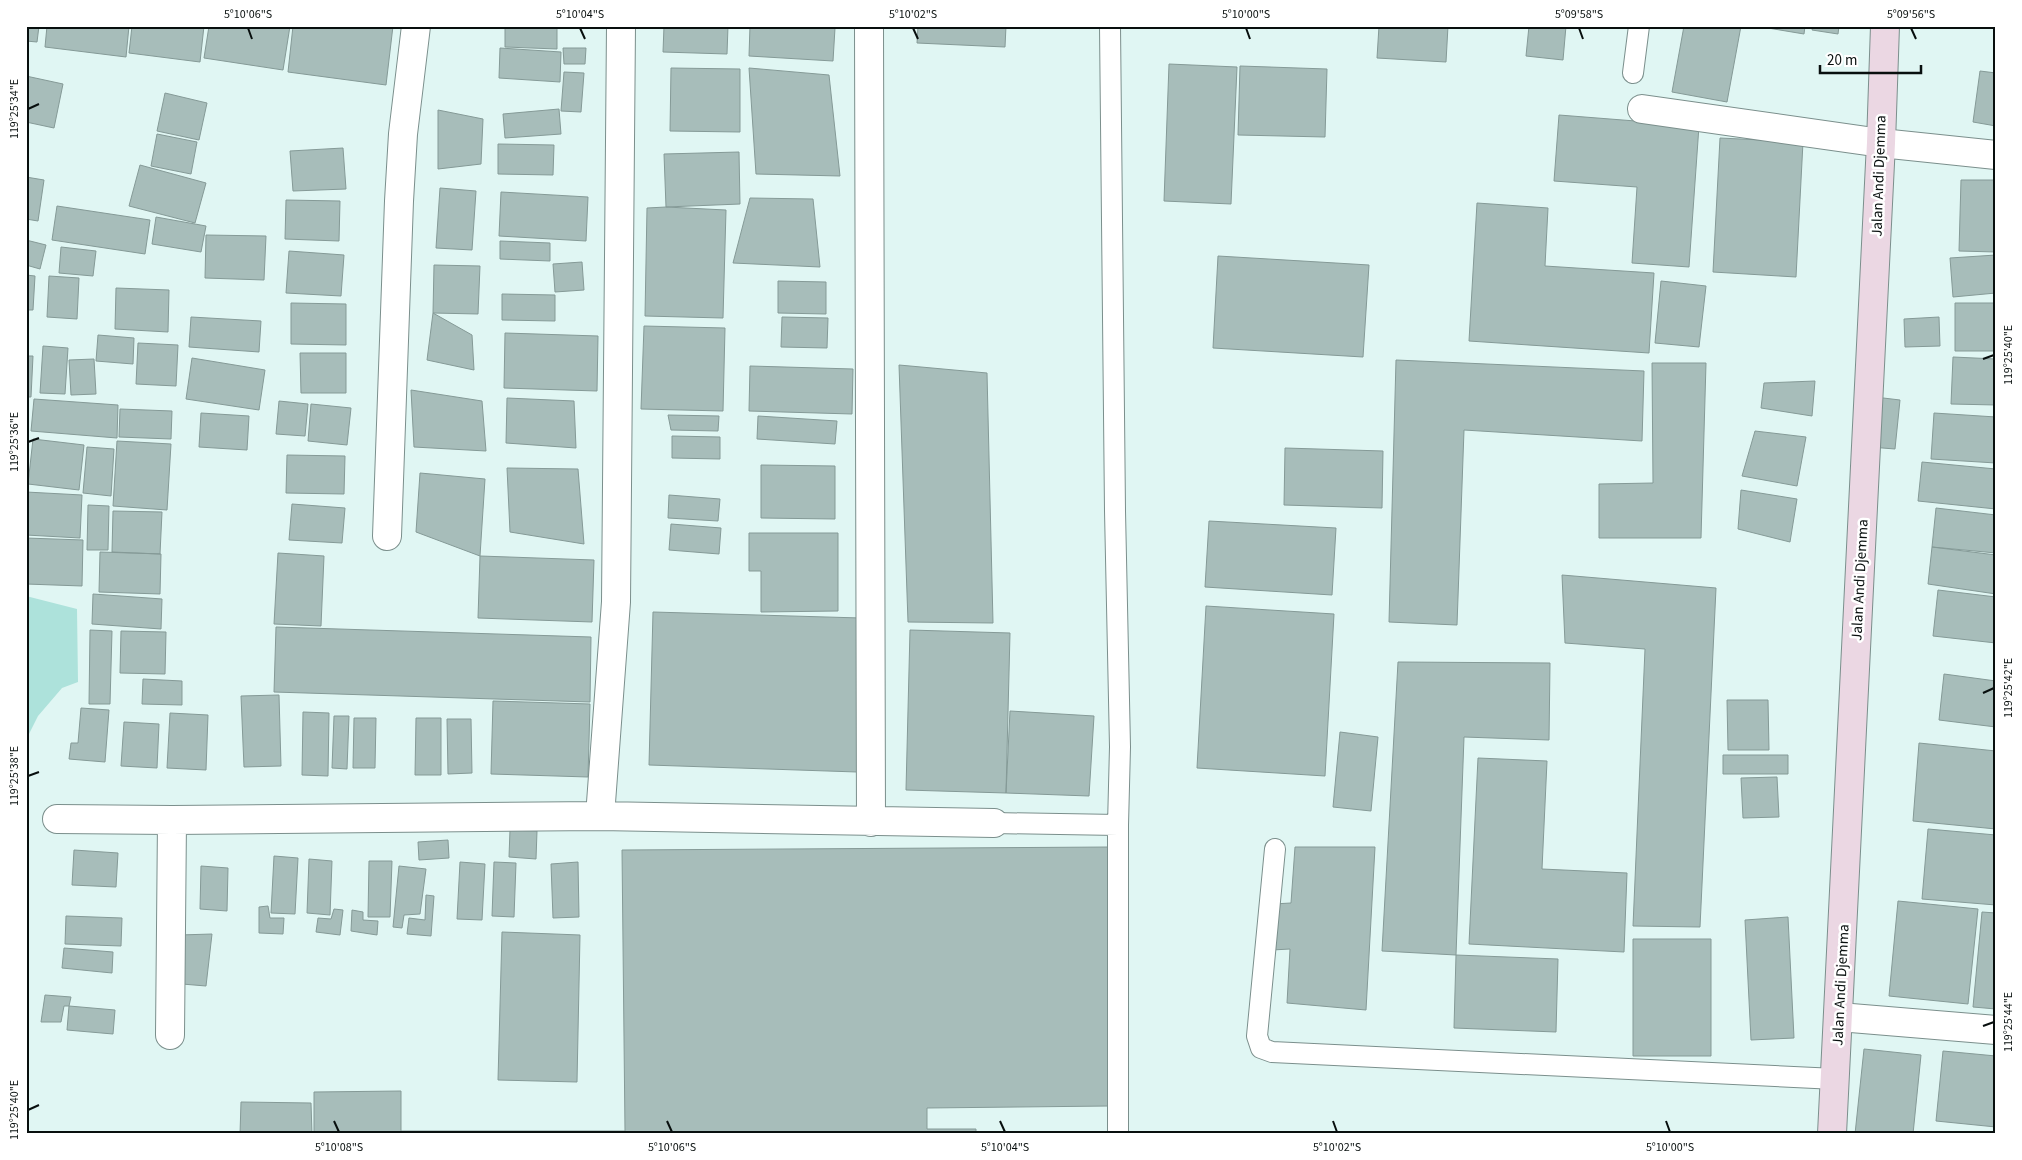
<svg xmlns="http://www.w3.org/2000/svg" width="2022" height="1160" font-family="'Source Sans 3',sans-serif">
  <rect width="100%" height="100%" fill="#e0f6f3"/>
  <path fill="#ade2db" d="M 26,596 L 77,609 L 78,682 L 62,688 L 38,716 L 26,740 Z"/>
  <path fill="#a7bdba" stroke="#859a97" d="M 26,26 L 39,26 L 37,42 L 26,41 Z
    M 47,26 L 129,26 L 126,57 L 45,47 Z
    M 132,26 L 204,26 L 200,62 L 129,53 Z
    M 209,26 L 290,26 L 283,70 L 204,58 Z
    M 293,26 L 393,26 L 386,85 L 288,72 Z
    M 505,26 L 557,26 L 557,49 L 505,47 Z
    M 664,26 L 728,26 L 727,54 L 663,52 Z
    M 750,26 L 835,28 L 833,61 L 749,56 Z
    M 918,26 L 1006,26 L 1005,47 L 917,43 Z
    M 1379,26 L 1448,26 L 1446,62 L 1377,58 Z
    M 1529,26 L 1566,26 L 1563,60 L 1526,56 Z
    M 1684,26 L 1741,26 L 1727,102 L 1672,92 Z
    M 1756,26 L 1805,26 L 1804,34 Z
    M 1813,26 L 1839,26 L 1838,34 L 1812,30 Z
    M 500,48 L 561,52 L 560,82 L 499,78 Z
    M 563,48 L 586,48 L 585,64 L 564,64 Z
    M 1169,64 L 1237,67 L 1231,204 L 1164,201 Z
    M 1240,66 L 1327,69 L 1325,137 L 1238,135 Z
    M 671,68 L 740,69 L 740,132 L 670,131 Z
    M 749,68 L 829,75 L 840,176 L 756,174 Z
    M 1980,71 L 1996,73 L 1996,126 L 1973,122 Z
    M 564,72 L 584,73 L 581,112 L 561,111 Z
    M 26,76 L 63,84 L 54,128 L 26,122 Z
    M 165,93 L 207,103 L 199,140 L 157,131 Z
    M 559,109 L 561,134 L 505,138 L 503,114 Z
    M 438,110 L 483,119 L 481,164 L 438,169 Z
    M 1559,115 L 1699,126 L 1689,267 L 1632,263 L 1637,187 L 1554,181 Z
    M 157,134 L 197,142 L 191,174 L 151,166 Z
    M 1720,138 L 1803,142 L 1796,277 L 1713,272 Z
    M 498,144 L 554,145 L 553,175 L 498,174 Z
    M 343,148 L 346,189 L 293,191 L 290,151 Z
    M 739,152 L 740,204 L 666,207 L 664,154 Z
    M 140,165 L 206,183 L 195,223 L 129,206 Z
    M 26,177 L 44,180 L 38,221 L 26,219 Z
    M 1961,180 L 1996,180 L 1996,252 L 1959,251 Z
    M 440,188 L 476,191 L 472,250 L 436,248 Z
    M 501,192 L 588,197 L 586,241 L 499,236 Z
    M 750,198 L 813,199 L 820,267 L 733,263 Z
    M 286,200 L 340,201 L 339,241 L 285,239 Z
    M 1477,203 L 1548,208 L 1545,266 L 1654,273 L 1649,353 L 1469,341 Z
    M 57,206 L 150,220 L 145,254 L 52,240 Z
    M 666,207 L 726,210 L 723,318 L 645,316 L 647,208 Z
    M 156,217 L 206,226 L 201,252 L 152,244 Z
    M 206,235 L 266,236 L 264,280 L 205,278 Z
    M 26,240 L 46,245 L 40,269 L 26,265 Z
    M 500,241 L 550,243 L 550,261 L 500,259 Z
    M 61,247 L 96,251 L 93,276 L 59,273 Z
    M 289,251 L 344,255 L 341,296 L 286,293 Z
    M 1996,255 L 1996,293 L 1953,297 L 1950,258 Z
    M 1218,256 L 1369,265 L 1363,357 L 1213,348 Z
    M 582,262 L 584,290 L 555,292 L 553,264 Z
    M 434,265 L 480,266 L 478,314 L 433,313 Z
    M 26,275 L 35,276 L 33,310 L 26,310 Z
    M 49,276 L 79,278 L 77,319 L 47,317 Z
    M 778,281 L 826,282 L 826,314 L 778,313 Z
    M 1661,281 L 1706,286 L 1699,347 L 1655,343 Z
    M 116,288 L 169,290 L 168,332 L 115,329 Z
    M 502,294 L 555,295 L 555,321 L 502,320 Z
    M 291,303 L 346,304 L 346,345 L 291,344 Z
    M 1955,303 L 1996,303 L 1996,351 L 1955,351 Z
    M 433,313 L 472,335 L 474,370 L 427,360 Z
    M 191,317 L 261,321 L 259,352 L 189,347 Z
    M 782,317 L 828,318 L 827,348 L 781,347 Z
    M 1939,317 L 1940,346 L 1905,347 L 1904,319 Z
    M 644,326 L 725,328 L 723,411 L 641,409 Z
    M 505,333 L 598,336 L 597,391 L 504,388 Z
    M 98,335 L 134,338 L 133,364 L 96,361 Z
    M 138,343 L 178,345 L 176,386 L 136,384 Z
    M 43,346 L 68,348 L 65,394 L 40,393 Z
    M 300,353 L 346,353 L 346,393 L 301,393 Z
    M 26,356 L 33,356 L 31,397 L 26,397 Z
    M 1953,357 L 1996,359 L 1996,405 L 1951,404 Z
    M 192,358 L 265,370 L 259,410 L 186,399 Z
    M 94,359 L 96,394 L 71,395 L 69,360 Z
    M 1396,360 L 1644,371 L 1642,441 L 1464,430 L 1457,625 L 1389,622 Z
    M 1652,363 L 1706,363 L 1701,538 L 1599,538 L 1599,484 L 1653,483 Z
    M 899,365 L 987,373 L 993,623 L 908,622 Z
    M 750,366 L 853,369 L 852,414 L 749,411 Z
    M 1815,381 L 1812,416 L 1761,408 L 1764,383 Z
    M 411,390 L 482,401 L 486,451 L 414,447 Z
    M 1875,397 L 1900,400 L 1895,449 L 1870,447 Z
    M 507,398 L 574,401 L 576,448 L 506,443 Z
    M 34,399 L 118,405 L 117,438 L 31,431 Z
    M 279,401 L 308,404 L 305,436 L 276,434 Z
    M 311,404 L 351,408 L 347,445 L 308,441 Z
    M 120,409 L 172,411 L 171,439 L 119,437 Z
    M 201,413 L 249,416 L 247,450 L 199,447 Z
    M 1934,413 L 1996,417 L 1996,463 L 1931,459 Z
    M 668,415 L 719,416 L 718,431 L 671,430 Z
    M 758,416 L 837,421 L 835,444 L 757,439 Z
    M 1755,431 L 1806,437 L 1797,486 L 1742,476 Z
    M 672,436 L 720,437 L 720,459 L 672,458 Z
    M 33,439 L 84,445 L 79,490 L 28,484 Z
    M 117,441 L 171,444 L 167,510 L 113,506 Z
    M 87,447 L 114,449 L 111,496 L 83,493 Z
    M 1285,448 L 1383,451 L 1382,508 L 1284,505 Z
    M 287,455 L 345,456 L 344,494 L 286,493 Z
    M 1922,462 L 1996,469 L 1996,509 L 1918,501 Z
    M 761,465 L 835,466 L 835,519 L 761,518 Z
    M 507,468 L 578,469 L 584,544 L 510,532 Z
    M 420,473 L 485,479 L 480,556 L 416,532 Z
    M 1741,490 L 1797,499 L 1790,542 L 1738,529 Z
    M 26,492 L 82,495 L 80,538 L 26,535 Z
    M 669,495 L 720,499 L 718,521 L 668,518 Z
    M 292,504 L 345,508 L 342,543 L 289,540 Z
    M 88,505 L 109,506 L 108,550 L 87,550 Z
    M 1936,508 L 1996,515 L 1996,553 L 1932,547 Z
    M 113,511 L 162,512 L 160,554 L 112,552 Z
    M 1209,521 L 1336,528 L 1332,595 L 1205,587 Z
    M 671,524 L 721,528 L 719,554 L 669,550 Z
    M 749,533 L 838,533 L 838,611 L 761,612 L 761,571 L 749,571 Z
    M 26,538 L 83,540 L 82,586 L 26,584 Z
    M 1932,547 L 1996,555 L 1996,594 L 1928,584 Z
    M 100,552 L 161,554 L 160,594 L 99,592 Z
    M 278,553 L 324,556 L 321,626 L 274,624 Z
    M 480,556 L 594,560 L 592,622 L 478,618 Z
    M 1562,575 L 1716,588 L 1700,927 L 1633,926 L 1645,649 L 1565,643 Z
    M 1938,590 L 1996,597 L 1996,643 L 1933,636 Z
    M 93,594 L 162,599 L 161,629 L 92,624 Z
    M 1206,606 L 1334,614 L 1325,776 L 1197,768 Z
    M 653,612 L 861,618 L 857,772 L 649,765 Z
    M 276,627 L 591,637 L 590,702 L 274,692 Z
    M 90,630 L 112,631 L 110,704 L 89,704 Z
    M 910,630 L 1010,633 L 1006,793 L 906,790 Z
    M 121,631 L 166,632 L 165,674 L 120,673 Z
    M 1398,662 L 1550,663 L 1549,740 L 1464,737 L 1456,955 L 1382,951 Z
    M 1944,674 L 1996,681 L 1996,727 L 1939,720 Z
    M 143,679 L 182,681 L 182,705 L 142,704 Z
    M 279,695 L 281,766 L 244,767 L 241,696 Z
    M 1727,700 L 1768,700 L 1769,750 L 1728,750 Z
    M 493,701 L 590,704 L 588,777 L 491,774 Z
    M 81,708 L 109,710 L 105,762 L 69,759 L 71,743 L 78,743 Z
    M 1010,711 L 1094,716 L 1089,796 L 1006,793 Z
    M 303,712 L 329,713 L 328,776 L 302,775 Z
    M 170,713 L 208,715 L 206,770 L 167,768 Z
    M 334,716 L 349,716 L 347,769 L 332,768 Z
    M 354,718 L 376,718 L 375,768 L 353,768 Z
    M 416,718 L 441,718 L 441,775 L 415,775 Z
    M 447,719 L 471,719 L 472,773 L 448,774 Z
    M 124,722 L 159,724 L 157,768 L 121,766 Z
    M 1340,732 L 1378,737 L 1371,811 L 1333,807 Z
    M 1919,743 L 1996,751 L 1996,829 L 1913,821 Z
    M 1723,755 L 1788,755 L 1788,774 L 1723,774 Z
    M 1478,758 L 1547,761 L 1542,869 L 1627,873 L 1624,952 L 1469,944 Z
    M 1777,777 L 1779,817 L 1743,818 L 1741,778 Z
    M 1928,829 L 1996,835 L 1996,905 L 1922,899 Z
    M 510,830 L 537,831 L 536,859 L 509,857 Z
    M 448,840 L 449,858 L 419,860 L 418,842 Z
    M 1109,847 L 1109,1106 L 927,1108 L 927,1129 L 976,1129 L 976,1134 L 314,1134 L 314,1092 L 401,1091 L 401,1131 L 625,1131 L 622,850 Z
    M 1295,847 L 1375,847 L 1366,1010 L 1287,1003 L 1290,949 L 1272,950 L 1273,904 L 1291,903 Z
    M 74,850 L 118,853 L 116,887 L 72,885 Z
    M 274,856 L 298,858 L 295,914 L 271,913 Z
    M 309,859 L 332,861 L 330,915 L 307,913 Z
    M 369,861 L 392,861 L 390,917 L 368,917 Z
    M 460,862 L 485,864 L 482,920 L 457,919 Z
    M 494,862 L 516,863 L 514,917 L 492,916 Z
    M 578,862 L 579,917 L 553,918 L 551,864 Z
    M 201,866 L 228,868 L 227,911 L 200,909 Z
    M 399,866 L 426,869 L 420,914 L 404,915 L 402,928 L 393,927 Z
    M 426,895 L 434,896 L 431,936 L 407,934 L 409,918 L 425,920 Z
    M 1898,901 L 1978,909 L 1968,1004 L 1889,996 Z
    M 268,906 L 270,918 L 284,918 L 283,934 L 259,933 L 259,907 Z
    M 334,909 L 343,910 L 340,935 L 316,932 L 318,918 L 331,919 Z
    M 352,910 L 363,912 L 363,920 L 378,921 L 377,935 L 351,931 Z
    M 1982,912 L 1996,913 L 1996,1009 L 1973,1007 Z
    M 66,916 L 122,918 L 121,946 L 65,944 Z
    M 1788,917 L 1794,1038 L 1751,1040 L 1745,920 Z
    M 502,932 L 580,935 L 577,1082 L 498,1080 Z
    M 212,934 L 206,986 L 182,984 L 179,935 Z
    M 1633,939 L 1711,939 L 1711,1056 L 1633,1056 Z
    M 64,948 L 113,952 L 112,973 L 62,968 Z
    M 1456,955 L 1558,959 L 1556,1032 L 1454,1028 Z
    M 45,995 L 71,997 L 69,1006 L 64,1006 L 61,1022 L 41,1022 Z
    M 69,1006 L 115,1010 L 113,1034 L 67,1030 Z
    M 1864,1049 L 1921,1055 L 1913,1134 L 1855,1134 Z
    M 1943,1051 L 1996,1056 L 1996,1127 L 1936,1121 Z
    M 241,1102 L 311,1103 L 312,1134 L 240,1134 Z"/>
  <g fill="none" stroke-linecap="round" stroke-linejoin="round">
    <defs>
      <path id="lane" d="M 1110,26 L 1115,511 L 1120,747 L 1118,825 L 1118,1134
        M 1633,73 L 1639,26
        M 994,823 L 1118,825
        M 1275,849 L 1257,1036 L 1261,1048 L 1272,1052 L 1836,1079"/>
      <path id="street" d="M 869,26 L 871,822
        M 1642,109 L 1881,143 L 1996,155
        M 387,536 L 399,201 L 403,134 L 416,26
        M 600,816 L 616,602 L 621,26
        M 57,819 L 172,820 L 600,816 L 994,823
        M 1839,1017 L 1996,1030
        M 170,1035 L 172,820"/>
      <path id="secondary" d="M 1832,1134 L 1881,143 L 1885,26"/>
    </defs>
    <use href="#lane" stroke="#7b8f8c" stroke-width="22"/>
    <use href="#street" stroke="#7b8f8c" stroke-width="30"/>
    <use href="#secondary" stroke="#7b8f8c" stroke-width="30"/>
    <use href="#lane" stroke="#fff" stroke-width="20"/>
    <use href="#street" stroke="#fff" stroke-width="28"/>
    <use href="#secondary" stroke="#ebd7e3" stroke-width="28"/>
  </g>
  <path fill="none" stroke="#080f0e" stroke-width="2" d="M 248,28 L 252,39M 580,28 L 585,39M 913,28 L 918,39M 1246,28 L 1250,39M 1579,28 L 1583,39M 1911,28 L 1916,39M 28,109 L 39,104M 1983,359 L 1994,355M 28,442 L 39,438M 1983,693 L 1994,688M 28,776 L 39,772M 1983,1026 L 1994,1022M 28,1110 L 39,1105M 334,1121 L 339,1132M 667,1121 L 672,1132M 1000,1121 L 1005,1132M 1333,1121 L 1337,1132M 1666,1121 L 1670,1132"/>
  <g text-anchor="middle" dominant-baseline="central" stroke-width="5" stroke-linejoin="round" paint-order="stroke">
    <g font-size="15" fill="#080f0e" stroke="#fff">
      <text transform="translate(1879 176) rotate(-88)">Jalan Andi Djemma</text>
      <text transform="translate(1860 580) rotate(-87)">Jalan Andi Djemma</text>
      <text transform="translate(1841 985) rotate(-87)">Jalan Andi Djemma</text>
    </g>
  </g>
  <rect width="2022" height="1160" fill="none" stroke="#ffffff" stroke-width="55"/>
  <path d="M1820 65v8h101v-8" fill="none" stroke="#080f0e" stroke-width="2.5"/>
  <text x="1827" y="65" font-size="15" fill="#080f0e" stroke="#ffffff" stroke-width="4" paint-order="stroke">20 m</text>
  <rect x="28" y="28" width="1966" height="1104" fill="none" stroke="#080f0e" stroke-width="2"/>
  <g font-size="12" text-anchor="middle" fill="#080f0e">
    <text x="248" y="18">5°10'06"S</text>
    <text x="580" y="18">5°10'04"S</text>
    <text x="913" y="18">5°10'02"S</text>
    <text x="1246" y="18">5°10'00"S</text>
    <text x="1579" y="18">5°09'58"S</text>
    <text x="1911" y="18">5°09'56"S</text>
    <text transform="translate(14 109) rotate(-90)" y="4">119°25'34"E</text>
    <text transform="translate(2008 355) rotate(-90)" y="4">119°25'40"E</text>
    <text transform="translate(14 442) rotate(-90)" y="4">119°25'36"E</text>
    <text transform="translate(2008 688) rotate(-90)" y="4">119°25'42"E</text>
    <text transform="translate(14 776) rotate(-90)" y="4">119°25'38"E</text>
    <text transform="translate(2008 1022) rotate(-90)" y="4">119°25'44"E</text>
    <text transform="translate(14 1110) rotate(-90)" y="4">119°25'40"E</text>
    <text x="339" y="1151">5°10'08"S</text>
    <text x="672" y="1151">5°10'06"S</text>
    <text x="1005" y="1151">5°10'04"S</text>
    <text x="1337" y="1151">5°10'02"S</text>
    <text x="1670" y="1151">5°10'00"S</text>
  </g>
</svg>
